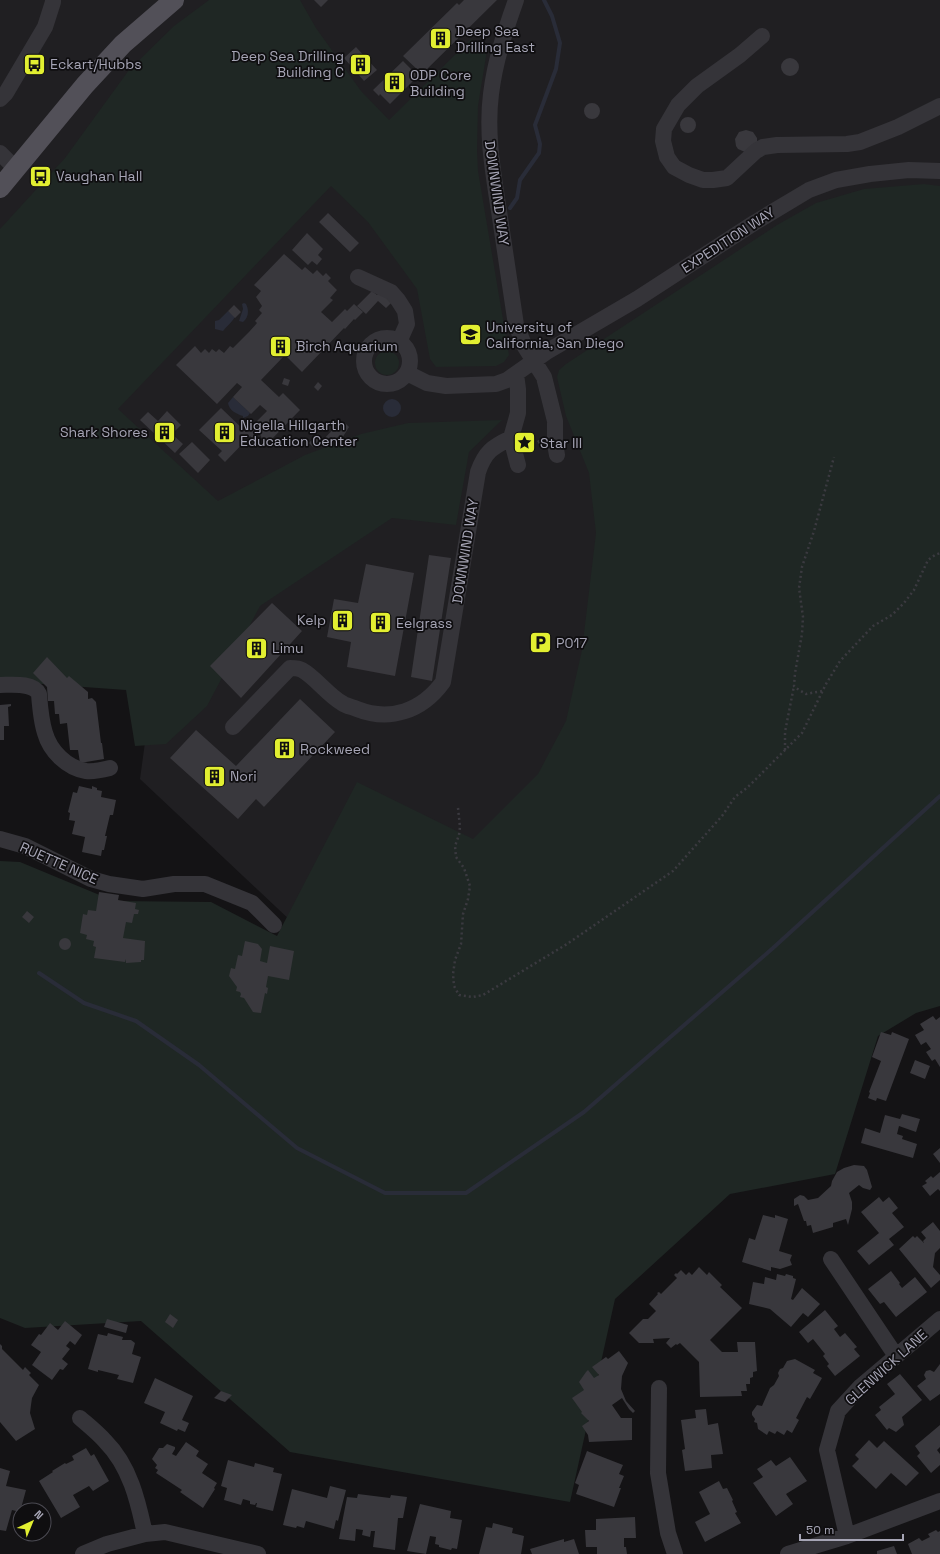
<svg xmlns="http://www.w3.org/2000/svg" width="940" height="1554" font-family="'Space Grotesk',sans-serif">
  <rect width="100%" height="100%" fill="#141315"/>
  <path fill="#201f22" d="M 0,0 L 940,0 L 940,998 L 857,1029 L 603,1215 L 140,779 L 146,735 L 136,682 L 0,670 Z"/>
  <path fill="#1f2724" d="M 209,0 L 300,0 L 316,28 L 361,91 L 389,120 L 471,39 L 487,50 L 478,106 L 477,150 L 478,171 L 509,355 L 504,362 L 496,366 L 436,367 L 430,359 L 417,289 L 368,222 L 331,186 L 118,409 L 218,501 L 305,455 L 361,434 L 408,423 L 502,420 L 469,452 L 456,525 L 392,518 L 260,606 L 207,706 L 166,744 L 135,746 L 126,690 L 0,681 L 0,229 L 65,158 L 129,70 L 174,26 Z
    M 924,184 L 940,186 L 940,1006 L 916,1013 L 878,1036 L 835,1174 L 730,1194 L 615,1299 L 570,1502 L 290,1452 L 141,1321 L 25,1328 L 0,1318 L 0,861 L 20,862 L 114,901 L 211,902 L 277,936 L 357,782 L 473,839 L 538,774 L 566,721 L 582,650 L 596,533 L 589,473 L 566,416 L 557,377 L 559,370 L 566,364 L 777,225 L 816,203 L 864,189 Z
    M375 363a12 12 0 1 1 24 0a12 12 0 1 1-24 0Z"/>
  <path fill="#292c38" d="M 244,303 L 246,304 C 249,310 249,317 243,322 L 239,321 L 243,309 L 242,304 Z
    M 228,311 L 235,317 C 232,322 226,327 223,331 L 215,329 L 215,321 L 219,320 Z
    M 233,397 L 250,413 L 248,416 L 243,418 L 243,416 C 236,414 229,410 228,403 Z
    M383 408a9 9 0 1 1 18 0a9 9 0 1 1-18 0Z"/>
  <g fill="none" stroke-linecap="round" stroke-linejoin="round">
    <path stroke="#292c38" stroke-width="4" d="M 510,208 L 517,198 L 520,180 L 539,153 L 540,144 L 535,125 L 556,69 L 560,43 L 552,16 L 544,0
      M 39,973 L 84,1003 L 136,1021 L 199,1065 L 297,1148 L 385,1193 L 466,1193 L 584,1112 L 773,948 L 940,796"/>
  </g>
  <path fill="#39383d" d="M 314,0 L 328,0 L 321,7 Z
    M 464,0 L 497,0 L 422,74 L 403,56 L 457,3 L 459,5 Z
    M 356,47 L 377,70 L 364,81 L 344,58 Z
    M781 67a9 9 0 1 1 18 0a9 9 0 1 1-18 0Z
    M 403,61 L 418,76 L 390,104 L 380,94 L 379,96 L 373,90 Z
    M584 111a8 8 0 1 1 16 0a8 8 0 1 1-16 0Z
    M680 125a8 8 0 1 1 16 0a8 8 0 1 1-16 0Z
    M 746,130 L 753,132 L 757,138 L 757,142 L 745,152 L 738,149 L 736,146 L 735,139 L 739,132 Z
    M 328,213 L 359,243 L 350,252 L 319,222 Z
    M 307,233 L 323,249 L 318,255 L 322,259 L 317,265 L 312,261 L 308,265 L 292,250 Z
    M 284,254 L 302,270 L 305,267 L 313,274 L 317,270 L 323,276 L 326,273 L 331,278 L 328,281 L 337,290 L 330,298 L 333,300 L 321,312 L 332,322 L 345,309 L 347,311 L 354,304 L 363,312 L 355,320 L 354,319 L 345,329 L 344,328 L 302,372 L 285,355 L 261,380 L 279,397 L 283,393 L 300,410 L 269,442 L 265,438 L 263,441 L 259,432 L 253,439 L 250,436 L 225,462 L 218,455 L 222,451 L 199,430 L 221,408 L 246,432 L 267,411 L 260,405 L 251,414 L 235,399 L 233,397 L 242,387 L 237,383 L 217,404 L 176,365 L 195,346 L 201,353 L 205,349 L 209,353 L 212,349 L 216,352 L 219,349 L 224,353 L 230,346 L 233,348 L 249,332 L 257,323 L 255,321 L 262,313 L 259,310 L 262,306 L 256,297 L 261,291 L 254,285 Z
    M 372,291 L 377,295 L 381,291 L 392,302 L 386,308 L 378,301 L 366,314 L 357,306 Z
    M 234,305 L 241,312 L 235,318 L 228,311 Z
    M 284,378 L 290,380 L 288,386 L 282,384 Z
    M 318,382 L 322,386 L 318,391 L 314,387 Z
    M 167,411 L 181,425 L 172,434 L 183,444 L 175,453 L 140,420 L 148,412 L 158,421 Z
    M 339,423 L 345,423 L 349,427 L 346,432 L 342,438 L 336,439 L 332,443 L 326,443 L 323,440 Z
    M 317,434 L 321,438 L 313,447 L 309,443 Z
    M 542,438 L 545,443 L 540,446 L 537,441 Z
    M 192,442 L 210,460 L 198,473 L 179,454 Z
    M 429,555 L 451,558 L 432,681 L 411,677 Z
    M 366,564 L 414,573 L 395,676 L 347,667 L 351,642 L 327,637 L 334,599 L 358,603 Z
    M 272,603 L 302,631 L 241,698 L 210,666 Z
    M 47,657 L 67,678 L 69,676 L 88,692 L 88,699 L 92,698 L 96,702 L 101,743 L 102,743 L 104,759 L 80,763 L 78,750 L 70,750 L 67,723 L 60,724 L 59,714 L 55,714 L 54,701 L 48,701 L 47,687 L 33,673 Z
    M 300,699 L 335,732 L 264,807 L 256,799 L 238,819 L 170,758 L 196,730 L 236,766 Z
    M 11,704 L 11,706 L 8,707 L 9,726 L 4,726 L 4,740 L 0,740 L 0,705 Z
    M 79,786 L 92,789 L 92,786 L 97,788 L 97,790 L 102,791 L 101,797 L 116,800 L 113,815 L 110,815 L 105,836 L 107,836 L 104,850 L 102,850 L 101,856 L 82,852 L 85,837 L 72,834 L 75,821 L 69,820 L 70,813 L 68,812 L 73,792 L 77,793 Z
    M 99,892 L 119,895 L 118,900 L 136,903 L 135,909 L 139,910 L 138,914 L 134,914 L 132,923 L 126,922 L 123,938 L 145,941 L 144,960 L 141,960 L 141,962 L 126,963 L 126,959 L 125,962 L 94,958 L 96,947 L 93,946 L 94,941 L 86,939 L 87,935 L 80,933 L 83,914 L 87,915 L 88,910 L 96,911 Z
    M 27,911 L 34,917 L 29,923 L 22,917 Z
    M59 944a6 6 0 1 1 12 0a6 6 0 1 1-12 0Z
    M 245,941 L 258,944 L 262,949 L 260,961 L 267,963 L 270,946 L 294,951 L 289,980 L 268,976 L 266,987 L 268,988 L 267,994 L 265,993 L 261,1013 L 253,1012 L 244,998 L 240,997 L 241,994 L 240,992 L 236,991 L 237,987 L 229,976 L 231,968 L 235,969 L 238,955 L 242,956 Z
    M 933,1016 L 936,1020 L 940,1017 L 940,1067 L 935,1059 L 932,1061 L 926,1052 L 931,1049 L 926,1042 L 921,1045 L 915,1035 L 924,1030 L 920,1024 Z
    M 881,1032 L 891,1035 L 892,1032 L 909,1039 L 886,1101 L 877,1098 L 876,1101 L 868,1098 L 870,1093 L 869,1092 L 881,1061 L 872,1057 Z
    M 915,1060 L 930,1066 L 925,1079 L 910,1073 Z
    M 902,1114 L 920,1119 L 916,1132 L 899,1126 L 897,1134 L 903,1136 L 902,1139 L 917,1144 L 913,1158 L 861,1143 L 865,1128 L 880,1133 L 885,1115 L 900,1119 Z
    M 940,1148 L 940,1163 L 933,1154 Z
    M 854,1165 L 864,1166 L 867,1170 L 872,1187 L 870,1190 L 863,1188 L 859,1185 L 849,1193 L 852,1202 L 852,1209 L 848,1225 L 846,1219 L 833,1223 L 833,1227 L 813,1233 L 811,1225 L 807,1226 L 806,1221 L 804,1221 L 798,1204 L 794,1206 L 794,1199 L 800,1195 L 804,1196 L 808,1200 L 818,1198 L 831,1186 L 832,1181 L 837,1172 L 844,1168 Z
    M 940,1172 L 940,1191 L 938,1189 L 930,1196 L 922,1186 L 927,1183 L 925,1181 L 931,1176 L 933,1178 Z
    M 879,1197 L 883,1202 L 889,1197 L 898,1208 L 892,1213 L 904,1227 L 889,1239 L 894,1245 L 869,1265 L 857,1251 L 879,1233 L 861,1212 Z
    M 763,1215 L 775,1218 L 775,1215 L 788,1219 L 779,1251 L 792,1255 L 790,1260 L 792,1265 L 780,1269 L 771,1267 L 771,1271 L 742,1262 L 749,1238 L 755,1240 Z
    M 933,1222 L 940,1231 L 940,1248 L 935,1253 L 933,1267 L 940,1275 L 940,1280 L 931,1288 L 899,1249 L 913,1236 L 915,1238 L 917,1236 L 924,1243 L 923,1241 L 926,1238 L 921,1232 Z
    M 699,1267 L 707,1275 L 709,1272 L 722,1285 L 720,1287 L 742,1308 L 710,1340 L 722,1352 L 738,1352 L 737,1342 L 755,1342 L 757,1371 L 753,1372 L 753,1377 L 750,1378 L 750,1384 L 746,1384 L 747,1391 L 741,1391 L 742,1396 L 700,1397 L 699,1362 L 680,1343 L 677,1345 L 676,1344 L 671,1348 L 666,1343 L 670,1338 L 653,1339 L 654,1343 L 639,1343 L 629,1333 L 643,1319 L 648,1319 L 656,1311 L 649,1304 L 658,1294 L 657,1293 L 659,1292 L 661,1294 L 677,1278 L 674,1275 L 676,1273 L 677,1274 L 681,1270 L 686,1275 L 689,1272 L 692,1275 Z
    M 891,1271 L 900,1283 L 899,1284 L 902,1288 L 915,1277 L 927,1292 L 896,1317 L 884,1302 L 880,1304 L 868,1289 Z
    M 777,1274 L 785,1276 L 786,1274 L 793,1276 L 793,1278 L 796,1279 L 791,1299 L 793,1300 L 802,1288 L 820,1304 L 808,1317 L 803,1313 L 791,1327 L 770,1309 L 749,1304 L 753,1282 L 764,1284 L 765,1277 L 776,1280 Z
    M 825,1310 L 838,1326 L 834,1329 L 840,1337 L 845,1333 L 857,1347 L 854,1349 L 860,1356 L 835,1376 L 827,1366 L 829,1364 L 823,1356 L 825,1354 L 813,1339 L 808,1343 L 799,1332 Z
    M 170,1314 L 178,1320 L 173,1328 L 165,1322 Z
    M 107,1319 L 128,1325 L 126,1333 L 104,1327 Z
    M 65,1321 L 82,1335 L 75,1345 L 70,1341 L 66,1346 L 70,1349 L 62,1359 L 68,1364 L 63,1370 L 60,1369 L 52,1380 L 32,1365 L 41,1352 L 31,1345 L 39,1334 L 41,1335 L 50,1323 L 58,1330 Z
    M 108,1333 L 123,1337 L 122,1340 L 131,1340 L 135,1343 L 132,1354 L 141,1357 L 133,1383 L 117,1379 L 119,1375 L 98,1370 L 98,1372 L 88,1369 L 98,1334 L 107,1336 Z
    M 0,1344 L 2,1346 L 2,1349 L 23,1370 L 25,1367 L 31,1373 L 29,1375 L 39,1385 L 32,1398 L 31,1405 L 30,1413 L 35,1429 L 16,1441 L 0,1422 Z
    M 619,1351 L 628,1363 L 622,1376 L 621,1389 L 626,1401 L 635,1411 L 633,1413 L 629,1409 L 622,1398 L 612,1405 L 621,1418 L 632,1418 L 632,1440 L 589,1442 L 588,1435 L 582,1426 L 589,1421 L 581,1413 L 582,1412 L 572,1398 L 584,1390 L 579,1382 L 586,1372 L 588,1370 L 594,1378 L 599,1375 L 592,1367 L 606,1357 L 608,1359 Z
    M 795,1359 L 815,1370 L 813,1373 L 822,1378 L 810,1399 L 807,1397 L 796,1418 L 799,1420 L 792,1433 L 787,1430 L 784,1435 L 777,1431 L 775,1434 L 769,1431 L 767,1435 L 758,1429 L 757,1423 L 754,1422 L 755,1419 L 752,1415 L 752,1412 L 757,1405 L 762,1406 L 770,1388 L 774,1385 L 779,1376 L 778,1373 L 780,1369 L 783,1368 L 787,1361 Z
    M 940,1364 L 940,1394 L 930,1401 L 917,1386 L 926,1379 L 924,1375 L 926,1371 L 930,1370 L 934,1372 Z
    M 900,1374 L 922,1400 L 902,1417 L 904,1425 L 896,1432 L 889,1428 L 887,1430 L 875,1415 L 881,1410 L 879,1407 L 895,1394 L 887,1384 Z
    M 155,1378 L 193,1396 L 182,1420 L 189,1423 L 185,1432 L 178,1429 L 177,1431 L 160,1423 L 165,1412 L 144,1403 Z
    M 221,1391 L 232,1395 L 225,1402 L 214,1398 Z
    M 706,1409 L 708,1425 L 718,1423 L 723,1454 L 711,1455 L 712,1468 L 685,1471 L 682,1450 L 685,1449 L 681,1420 L 696,1418 L 695,1410 Z
    M 940,1425 L 940,1447 L 937,1450 L 940,1454 L 940,1465 L 931,1473 L 917,1456 L 920,1453 L 915,1446 Z
    M 869,1440 L 877,1448 L 884,1441 L 919,1473 L 906,1486 L 891,1473 L 876,1489 L 852,1466 L 859,1459 L 855,1455 Z
    M 186,1442 L 199,1451 L 196,1456 L 208,1464 L 202,1473 L 217,1483 L 214,1488 L 215,1489 L 203,1508 L 180,1492 L 182,1490 L 156,1473 L 158,1470 L 155,1468 L 157,1465 L 152,1459 L 159,1448 L 163,1448 L 167,1444 L 175,1447 L 175,1449 L 172,1454 L 176,1456 Z
    M 86,1448 L 91,1456 L 94,1454 L 109,1481 L 93,1491 L 89,1486 L 73,1495 L 80,1507 L 61,1518 L 39,1481 L 53,1472 L 52,1471 L 65,1463 L 66,1464 L 74,1460 L 72,1456 Z
    M 587,1451 L 623,1465 L 619,1474 L 624,1476 L 619,1488 L 621,1488 L 614,1507 L 576,1494 L 579,1485 L 575,1483 Z
    M 790,1457 L 807,1481 L 786,1494 L 793,1504 L 776,1516 L 753,1483 L 763,1477 L 757,1469 L 771,1460 L 776,1466 Z
    M 228,1460 L 254,1467 L 255,1463 L 274,1468 L 273,1472 L 282,1474 L 273,1511 L 256,1507 L 257,1503 L 256,1503 L 255,1505 L 250,1504 L 250,1501 L 243,1499 L 241,1505 L 224,1500 L 227,1488 L 221,1486 Z
    M 0,1468 L 10,1471 L 6,1486 L 26,1490 L 20,1512 L 12,1510 L 6,1531 L 0,1530 Z
    M 719,1481 L 723,1489 L 727,1488 L 733,1500 L 732,1501 L 737,1512 L 735,1513 L 741,1523 L 705,1542 L 695,1522 L 710,1514 L 699,1492 Z
    M 330,1486 L 346,1490 L 338,1521 L 336,1520 L 334,1529 L 306,1521 L 304,1528 L 297,1526 L 296,1528 L 283,1525 L 292,1489 L 327,1498 Z
    M 358,1494 L 390,1498 L 391,1495 L 407,1497 L 403,1518 L 398,1518 L 395,1550 L 373,1547 L 375,1531 L 371,1531 L 370,1537 L 362,1535 L 363,1530 L 356,1529 L 355,1541 L 339,1539 L 347,1497 L 357,1498 Z
    M 420,1504 L 451,1511 L 450,1518 L 462,1520 L 457,1549 L 452,1548 L 451,1550 L 439,1547 L 439,1545 L 435,1544 L 436,1537 L 430,1536 L 426,1554 L 407,1551 Z
    M 635,1517 L 636,1538 L 624,1538 L 624,1547 L 626,1547 L 627,1554 L 597,1554 L 597,1547 L 586,1547 L 585,1530 L 596,1530 L 596,1519 Z
    M 493,1523 L 513,1528 L 512,1533 L 524,1536 L 521,1554 L 479,1554 L 486,1527 L 492,1528 Z
    M 936,1530 L 938,1532 L 940,1531 L 940,1554 L 912,1554 L 908,1544 L 919,1538 L 922,1541 L 930,1537 L 928,1534 Z
    M 564,1539 L 564,1542 L 574,1539 L 579,1554 L 532,1554 L 530,1549 Z
    M 894,1546 L 897,1554 L 877,1554 L 877,1551 Z"/>
  <g fill="none" stroke-linecap="round" stroke-linejoin="round">
    <path stroke="#3b3a40" stroke-width="2.5" stroke-dasharray="2 3" stroke-linecap="butt" d="M 822,691 L 806,694 L 796,688 L 794,686 L 795,673 L 802,634 L 803,617 L 799,588 L 802,567 L 814,531 L 834,457
      M 785,750 L 785,732 L 794,686
      M 458,808 L 460,827 L 459,835 L 455,846 L 456,857 L 464,868 L 470,886 L 468,899 L 463,914 L 461,944 L 455,960 L 453,974 L 454,986 L 459,995 L 473,997 L 483,995 L 567,944 L 673,871 L 722,816 L 735,797 L 748,787 L 802,733 L 826,684 L 840,661 L 873,626 L 892,615 L 904,603 L 914,590 L 928,560 L 935,555 L 940,553"/>
    <path stroke="#353439" stroke-width="16" d="M 516,0 C 505,31 495,61 491,94 C 486,133 493,172 499,211 C 505,249 510,287 516,325 L 525,347 L 544,377 L 555,421 L 555,444 L 557,455
      M 762,36 L 740,55 L 697,86 L 678,105 L 664,129 L 663,141 L 667,157 L 674,167 L 689,175 L 703,180 L 713,180 L 727,178 L 756,151 L 763,147 L 777,145 L 847,144 L 860,142 L 898,127 L 940,106
      M 0,99 L 6,93 L 45,27 L 53,2 L 53,0
      M 0,153 L 16,169
      M 358,277 L 391,292 L 398,300 L 405,311 L 407,324 L 399,342
      M364 361a23 23 0 1 1 46 0a23 23 0 1 1-46 0Z
      M 407,373 L 427,383 L 446,386 L 496,384 L 507,380 L 548,351 L 637,299 L 754,223 L 809,190 L 836,180 L 870,174 L 909,170 L 940,171
      M 516,374 L 518,389 L 518,413 L 511,438 L 518,465
      M 0,685 C 11,685 33,682 39,694 C 40,707 41,721 45,733 C 50,751 67,768 86,771 C 94,772 102,770 110,768
      M 233,727 L 290,668 C 294,668 299,668 302,670 C 315,677 328,695 342,703 C 346,706 352,707 357,709 C 390,722 422,711 443,682 L 478,472 C 485,452 492,447 511,438
      M 0,839 L 25,846 L 91,879 L 109,884 L 143,889 L 174,884 L 205,884 L 252,903 L 274,925
      M 831,1259 L 896,1356
      M 659,1388 L 658,1473 L 668,1533 L 675,1554
      M 80,1418 C 88,1425 98,1433 105,1441 C 130,1466 138,1501 145,1534
      M 847,1536 L 827,1450 L 838,1411 L 861,1386 L 940,1319
      M 83,1554 L 107,1544 L 145,1534 L 165,1532 L 258,1554
      M 788,1554 L 847,1536 L 940,1501"/>
    <path stroke="#525058" stroke-width="20" d="M 0,188 L 85,85 L 123,44 L 174,0"/>
  </g>
  <defs>
    <symbol id="building-square" viewBox="-11 -11 22 22"><rect x="-9" y="-9" width="18" height="18" rx="4" fill="#e2ef31" stroke="#0f0e10"/><path d="M-4-6H4V6H1V3H-1V6H-4ZM-2.5-4.3h1.7v1.8h-1.7ZM.8-4.3h1.7v1.8H.8ZM-2.5-1h1.7V.8h-1.7ZM.8-1h1.7V.8H.8Z" fill="#111"/></symbol>
    <symbol id="bus-square" viewBox="-11 -11 22 22"><rect x="-9" y="-9" width="18" height="18" rx="4" fill="#e2ef31" stroke="#0f0e10"/><path d="M-5-6H5V4H4V6H2V4H-2V6H-4V4H-5ZM-3.5-4V0h7V-4ZM-3.5 1.2v1.5H-2V1.2ZM2 1.2v1.5H3.5V1.2Z" fill="#111"/></symbol>
    <symbol id="university-square" viewBox="-11 -11 22 22"><rect x="-9" y="-9" width="18" height="18" rx="4" fill="#e2ef31" stroke="#0f0e10"/><path d="M0-5L7-2L0 1L-7-2ZM-4 1L0 2.5L4 1V4Q0 6-4 4Z" fill="#111"/></symbol>
    <symbol id="sight-square" viewBox="-11 -11 22 22"><rect x="-9" y="-9" width="18" height="18" rx="4" fill="#e2ef31" stroke="#0f0e10"/><path d="M0-6L1.8-2.2L6-1.7L2.9 1.2L3.7 5.4L0 3.3L-3.7 5.4L-2.9 1.2L-6-1.7L-1.8-2.2Z" fill="#111"/></symbol>
    <symbol id="parking-square" viewBox="-11 -11 22 22"><rect x="-9" y="-9" width="18" height="18" rx="4" fill="#e2ef31" stroke="#0f0e10"/><path d="M-3.5-5.5H1a3.5 3.5 0 0 1 0 7H-1V5.5H-3.5ZM-1-3.4V-.6H.8a1.4 1.4 0 0 0 0-2.8Z" fill="#111"/></symbol>
  </defs>
  <g fill-rule="evenodd">
    <use href="#building-square" x="428" y="26" width="25" height="25"/>
    <use href="#bus-square" x="22" y="52" width="25" height="25"/>
    <use href="#building-square" x="348" y="52" width="25" height="25"/>
    <use href="#building-square" x="382" y="70" width="25" height="25"/>
    <use href="#bus-square" x="28" y="164" width="25" height="25"/>
    <use href="#university-square" x="458" y="322" width="25" height="25"/>
    <use href="#building-square" x="268" y="334" width="25" height="25"/>
    <use href="#building-square" x="152" y="420" width="25" height="25"/>
    <use href="#building-square" x="212" y="420" width="25" height="25"/>
    <use href="#sight-square" x="512" y="430" width="25" height="25"/>
    <use href="#building-square" x="330" y="608" width="25" height="25"/>
    <use href="#building-square" x="368" y="610" width="25" height="25"/>
    <use href="#parking-square" x="528" y="630" width="25" height="25"/>
    <use href="#building-square" x="244" y="636" width="25" height="25"/>
    <use href="#building-square" x="272" y="736" width="25" height="25"/>
    <use href="#building-square" x="202" y="764" width="25" height="25"/>
  </g>
  <g text-anchor="middle" dominant-baseline="central" stroke-width="3.5" stroke-linejoin="round" paint-order="stroke">
    <g font-size="14" fill="#a6a5b5" stroke="#0f0e10" text-anchor="start">
      <text x="456" y="31">Deep Sea<tspan x="456" dy="16">Drilling East</tspan></text>
      <text x="344" y="56" text-anchor="end">Deep Sea Drilling<tspan x="344" dy="16">Building C</tspan></text>
      <text x="50" y="64">Eckart/Hubbs</text>
      <text x="410" y="75">ODP Core<tspan x="410" dy="16">Building</tspan></text>
      <text x="56" y="176">Vaughan Hall</text>
      <text x="486" y="327">University of<tspan x="486" dy="16">California, San Diego</tspan></text>
      <text x="296" y="346">Birch Aquarium</text>
      <text x="240" y="425">Nigella Hillgarth<tspan x="240" dy="16">Education Center</tspan></text>
      <text x="148" y="432" text-anchor="end">Shark Shores</text>
      <text x="540" y="443">Star III</text>
      <text x="326" y="620" text-anchor="end">Kelp</text>
      <text x="396" y="623">Eelgrass</text>
      <text x="556" y="643">P017</text>
      <text x="272" y="648">Limu</text>
      <text x="300" y="749">Rockweed</text>
      <text x="230" y="776">Nori</text>
    </g>
    <g font-size="14" fill="#a6a5b5" stroke="#0f0e10">
      <text transform="translate(497 193) rotate(82)">DOWNWIND WAY</text>
      <text transform="translate(728 240) rotate(-33)">EXPEDITION WAY</text>
      <text transform="translate(465 551) rotate(-81)">DOWNWIND WAY</text>
      <text transform="translate(59 863) rotate(24)">RUETTE NICE</text>
      <text transform="translate(886 1367) rotate(-42)">GLENWICK LANE</text>
    </g>
  </g>
  <g transform="translate(32 1522) rotate(44)"><circle r="19" fill="#0f0e10" stroke="#4b4a52"/>
  <path d="M0-3L7 15L0 10L-7 15Z" fill="#e2ef31"/>
  <text y="-6" font-size="11" font-weight="bold" text-anchor="middle" fill="#a6a5b5">N</text>
  </g>
  <path d="M800 1534v6h103v-6" fill="none" stroke="#a6a5b5" stroke-width="2"/>
  <text x="806" y="1534" font-size="12" fill="#a6a5b5" stroke="#0f0e10" stroke-width="3" paint-order="stroke">50 m</text>
</svg>
